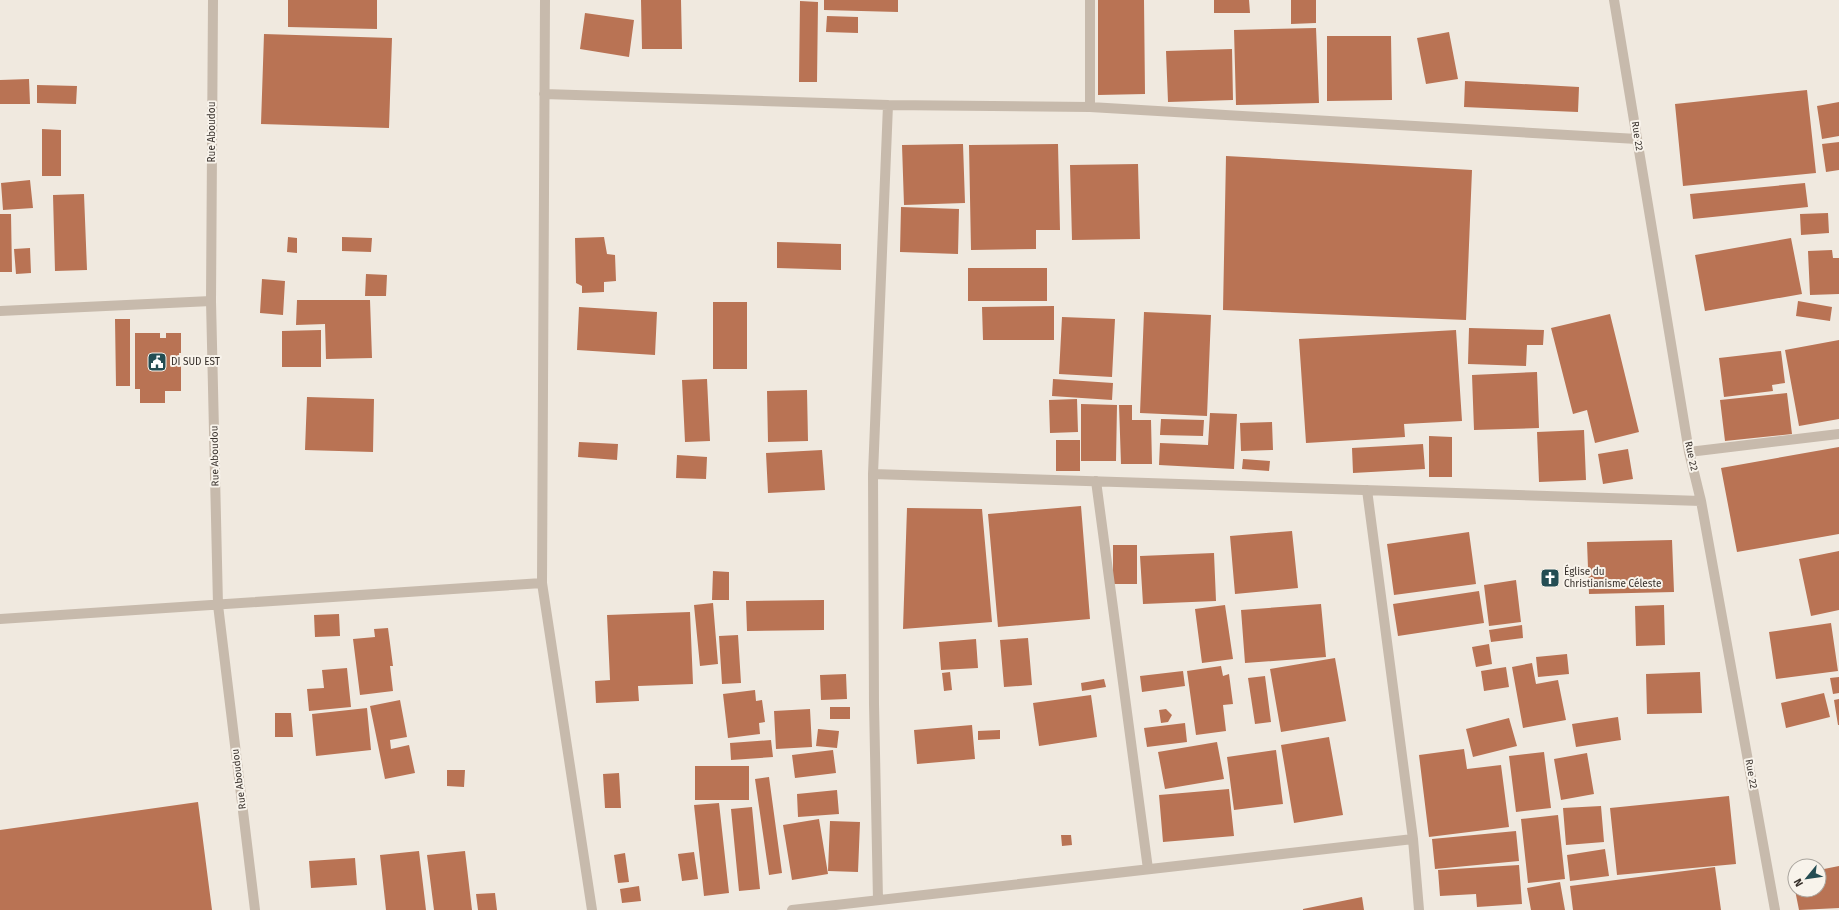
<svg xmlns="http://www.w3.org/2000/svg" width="1839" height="910" font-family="'Fira Sans',sans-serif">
  <rect width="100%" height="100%" fill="#f0e9df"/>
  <path fill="#b97354" d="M 288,0 L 377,0 L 377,29 L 288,27 Z
    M 641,0 L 681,0 L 682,49 L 642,49 Z
    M 824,0 L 898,0 L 898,12 L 824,10 Z
    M 1098,0 L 1144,0 L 1145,94 L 1098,95 Z
    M 1214,0 L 1249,0 L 1250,13 L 1214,13 Z
    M 1291,0 L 1316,0 L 1316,23 L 1291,24 Z
    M 800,1 L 818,2 L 817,82 L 799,82 Z
    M 585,13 L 634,20 L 629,57 L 580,49 Z
    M 827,16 L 858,17 L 858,33 L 826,32 Z
    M 1316,28 L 1319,103 L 1236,105 L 1234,30 Z
    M 1449,32 L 1458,79 L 1426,84 L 1417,38 Z
    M 264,34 L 392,38 L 389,128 L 261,124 Z
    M 1327,36 L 1391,36 L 1392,100 L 1327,101 Z
    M 1232,49 L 1233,100 L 1168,102 L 1166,51 Z
    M 29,79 L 30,104 L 0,104 L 0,80 Z
    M 1465,81 L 1579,87 L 1578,112 L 1464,107 Z
    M 37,85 L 77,86 L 76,104 L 37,103 Z
    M 1807,90 L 1816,173 L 1683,186 L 1675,104 Z
    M 1839,102 L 1839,136 L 1822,139 L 1817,106 Z
    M 42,129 L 61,130 L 61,176 L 42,176 Z
    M 1839,142 L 1839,170 L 1826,172 L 1822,144 Z
    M 963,144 L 965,203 L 904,205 L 902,145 Z
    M 1058,144 L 1060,230 L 1036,230 L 1036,249 L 971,250 L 969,145 Z
    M 1226,156 L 1472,170 L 1466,320 L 1223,310 Z
    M 1138,164 L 1140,239 L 1072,240 L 1070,165 Z
    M 30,180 L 33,208 L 3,210 L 1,183 Z
    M 1805,183 L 1808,207 L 1693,219 L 1690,194 Z
    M 84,194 L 87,270 L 55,271 L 53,195 Z
    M 901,207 L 959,209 L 958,254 L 900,252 Z
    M 1828,213 L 1829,233 L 1801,235 L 1800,214 Z
    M 0,214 L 11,214 L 12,272 L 0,272 Z
    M 288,237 L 297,238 L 297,253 L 287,252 Z
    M 342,237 L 372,238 L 371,252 L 342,251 Z
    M 604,237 L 607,254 L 615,255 L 616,281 L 604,282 L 604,292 L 582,293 L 582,286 L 576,283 L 575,238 Z
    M 1791,238 L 1802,294 L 1705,311 L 1695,255 Z
    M 777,242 L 841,244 L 841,270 L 777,268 Z
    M 30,248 L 31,273 L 16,274 L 14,249 Z
    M 1832,250 L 1833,258 L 1839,258 L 1839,294 L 1810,295 L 1808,251 Z
    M 968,268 L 1047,268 L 1047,301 L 968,301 Z
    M 366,274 L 387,275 L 386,296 L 365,296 Z
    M 262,279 L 285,281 L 283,315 L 260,313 Z
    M 297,300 L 370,300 L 372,358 L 326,359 L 325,324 L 296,325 Z
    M 1798,301 L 1832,307 L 1830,321 L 1796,316 Z
    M 713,302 L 747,302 L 747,369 L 713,369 Z
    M 1054,306 L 1054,340 L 983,340 L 982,307 Z
    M 579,307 L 657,312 L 655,355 L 577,350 Z
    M 1144,312 L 1211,315 L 1207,416 L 1140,413 Z
    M 1610,314 L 1639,432 L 1595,443 L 1587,410 L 1573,414 L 1551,328 Z
    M 1062,317 L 1115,319 L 1112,377 L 1059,374 Z
    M 115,319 L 130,319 L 130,386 L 116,386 Z
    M 1469,328 L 1544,330 L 1543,345 L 1527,345 L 1526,366 L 1468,364 Z
    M 321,330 L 321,367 L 282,367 L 282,331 Z
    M 1456,330 L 1462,421 L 1404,424 L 1405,437 L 1306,443 L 1299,339 Z
    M 135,333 L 160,333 L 160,338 L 166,338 L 166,333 L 181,333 L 181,353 L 179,353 L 179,360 L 181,360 L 181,391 L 165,391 L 165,403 L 140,403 L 140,389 L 135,389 Z
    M 1839,340 L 1839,419 L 1799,426 L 1785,350 Z
    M 1781,351 L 1785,383 L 1772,385 L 1773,391 L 1724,397 L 1719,358 Z
    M 1537,372 L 1539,428 L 1474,430 L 1472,375 Z
    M 707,379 L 710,441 L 685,442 L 682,380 Z
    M 1053,379 L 1113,383 L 1112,400 L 1052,396 Z
    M 807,390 L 808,441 L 768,442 L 767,391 Z
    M 1787,393 L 1792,434 L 1725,441 L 1720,400 Z
    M 307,397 L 374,399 L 373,452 L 305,450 Z
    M 1077,399 L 1078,432 L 1050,433 L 1049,400 Z
    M 1081,404 L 1117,405 L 1116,461 L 1081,461 Z
    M 1119,405 L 1132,405 L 1132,420 L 1151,420 L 1152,464 L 1121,464 Z
    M 1210,413 L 1237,414 L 1234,469 L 1159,465 L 1160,443 L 1208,445 Z
    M 1161,419 L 1204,420 L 1203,436 L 1160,435 Z
    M 1272,422 L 1273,450 L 1241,451 L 1240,423 Z
    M 1584,430 L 1586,480 L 1539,482 L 1537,432 Z
    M 1429,436 L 1452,437 L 1452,477 L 1429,477 Z
    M 1056,440 L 1080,440 L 1080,471 L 1056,471 Z
    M 579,442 L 618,444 L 617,460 L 578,457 Z
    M 1423,444 L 1425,469 L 1353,473 L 1352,448 Z
    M 1839,447 L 1839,534 L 1737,552 L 1721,468 Z
    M 1628,449 L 1633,479 L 1603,484 L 1598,454 Z
    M 822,450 L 825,490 L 768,493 L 766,453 Z
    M 677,455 L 707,457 L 706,479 L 676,478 Z
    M 1243,459 L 1270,461 L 1269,471 L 1242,469 Z
    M 1081,506 L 1090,619 L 998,627 L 988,514 Z
    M 907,508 L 982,509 L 992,622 L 903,629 Z
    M 1292,531 L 1298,588 L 1235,594 L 1230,536 Z
    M 1469,532 L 1476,584 L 1394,595 L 1387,544 Z
    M 1672,540 L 1674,592 L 1589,594 L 1587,542 Z
    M 1113,545 L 1137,545 L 1137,584 L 1113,584 Z
    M 1839,551 L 1839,610 L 1811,616 L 1799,559 Z
    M 1214,553 L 1216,601 L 1143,604 L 1140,556 Z
    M 713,571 L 729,572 L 729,600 L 712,600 Z
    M 1516,580 L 1521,622 L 1489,626 L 1484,585 Z
    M 1479,591 L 1484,623 L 1398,636 L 1393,604 Z
    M 824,600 L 824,630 L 747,631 L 746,601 Z
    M 713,603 L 718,664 L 700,666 L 694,605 Z
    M 1321,604 L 1326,657 L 1245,663 L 1241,610 Z
    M 1225,605 L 1233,659 L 1202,663 L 1195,609 Z
    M 1664,605 L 1665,645 L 1636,646 L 1635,606 Z
    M 690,612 L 693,684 L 638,686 L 639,701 L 596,703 L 595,681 L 610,680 L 607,615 Z
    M 339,614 L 340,636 L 315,637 L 314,615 Z
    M 1831,623 L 1838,671 L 1776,679 L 1769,632 Z
    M 1522,625 L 1523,638 L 1491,642 L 1489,630 Z
    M 388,628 L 393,666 L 390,666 L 393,691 L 360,695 L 353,639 L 375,637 L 374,629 Z
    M 738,635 L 741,683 L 722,684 L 719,636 Z
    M 1028,638 L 1032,685 L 1004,687 L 1000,640 Z
    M 976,639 L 978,668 L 941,670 L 939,642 Z
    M 1489,644 L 1492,664 L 1476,667 L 1472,647 Z
    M 1567,654 L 1569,674 L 1538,677 L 1536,657 Z
    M 1335,658 L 1346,721 L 1281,732 L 1270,669 Z
    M 1532,663 L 1536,684 L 1558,680 L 1566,720 L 1523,728 L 1512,667 Z
    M 1221,666 L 1223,676 L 1229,674 L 1233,704 L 1223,705 L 1226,731 L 1196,735 L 1187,671 Z
    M 1506,667 L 1509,687 L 1484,691 L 1481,671 Z
    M 347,668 L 351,707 L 309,711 L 307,689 L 324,688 L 322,670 Z
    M 1183,671 L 1185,686 L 1142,692 L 1140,676 Z
    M 950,672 L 952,690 L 944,691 L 942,673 Z
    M 1700,672 L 1702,713 L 1647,714 L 1646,674 Z
    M 846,674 L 847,699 L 821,700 L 820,675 Z
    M 1265,676 L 1271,722 L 1255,724 L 1248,678 Z
    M 1839,677 L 1839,693 L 1833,694 L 1830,678 Z
    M 1104,679 L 1106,687 L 1082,691 L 1081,683 Z
    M 755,690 L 756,701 L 762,700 L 765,722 L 759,723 L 760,734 L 728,738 L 723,694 Z
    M 1824,693 L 1830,717 L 1786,728 L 1781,703 Z
    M 1091,695 L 1097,737 L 1039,746 L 1033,703 Z
    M 1839,699 L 1839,725 L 1838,725 L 1834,700 Z
    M 400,700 L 407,737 L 390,740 L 391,749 L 409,745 L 415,773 L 385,779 L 370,706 Z
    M 830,707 L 850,707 L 850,719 L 830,719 Z
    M 367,708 L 371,750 L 316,756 L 312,714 Z
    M 810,709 L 812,747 L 776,749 L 774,711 Z
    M 1166,709 L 1172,715 L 1168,722 L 1161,723 L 1159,710 Z
    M 275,713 L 291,713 L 293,737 L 275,737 Z
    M 1618,717 L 1621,740 L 1576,747 L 1572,724 Z
    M 1509,718 L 1517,746 L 1473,757 L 1466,729 Z
    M 1185,723 L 1187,742 L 1147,747 L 1144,728 Z
    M 972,725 L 975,759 L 917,764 L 914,730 Z
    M 818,729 L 839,731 L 837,748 L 816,746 Z
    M 1000,730 L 1000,739 L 978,740 L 978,731 Z
    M 1329,737 L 1343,815 L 1294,823 L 1281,745 Z
    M 771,740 L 773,757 L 731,760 L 730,743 Z
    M 1217,742 L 1224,779 L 1165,789 L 1158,752 Z
    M 1464,749 L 1467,769 L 1501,765 L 1509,827 L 1429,837 L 1419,755 Z
    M 833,750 L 836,773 L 795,778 L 792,755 Z
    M 1276,750 L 1283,804 L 1234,810 L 1227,757 Z
    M 1544,752 L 1551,808 L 1516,812 L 1509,756 Z
    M 1587,753 L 1594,794 L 1561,800 L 1554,759 Z
    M 695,766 L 749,766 L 749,800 L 695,800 Z
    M 447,770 L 465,770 L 464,787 L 447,786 Z
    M 619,773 L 621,808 L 605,808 L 603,774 Z
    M 769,777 L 782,873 L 769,875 L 755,779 Z
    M 1229,789 L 1234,836 L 1163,842 L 1159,795 Z
    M 837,790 L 839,814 L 798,817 L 797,794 Z
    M 1729,796 L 1736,864 L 1617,875 L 1610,808 Z
    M 198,802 L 212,910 L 0,910 L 0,830 Z
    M 719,803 L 729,893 L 704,896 L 694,805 Z
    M 1601,806 L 1604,842 L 1566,845 L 1563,808 Z
    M 752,807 L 760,889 L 739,891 L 731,809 Z
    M 1558,815 L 1565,879 L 1528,883 L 1521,819 Z
    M 819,819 L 828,874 L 792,880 L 783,825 Z
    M 830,821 L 860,822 L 858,872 L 828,871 Z
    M 1516,831 L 1519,861 L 1435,869 L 1432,839 Z
    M 1061,835 L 1071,835 L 1072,845 L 1062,846 Z
    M 1605,849 L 1609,876 L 1570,881 L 1567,855 Z
    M 419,851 L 426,910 L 386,910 L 380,855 Z
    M 465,851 L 472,910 L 434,910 L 427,855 Z
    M 694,852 L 698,879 L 682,881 L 678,854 Z
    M 625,853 L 629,882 L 618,883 L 614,855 Z
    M 355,858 L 357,885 L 311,888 L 309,861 Z
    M 1519,865 L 1522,904 L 1477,907 L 1476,894 L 1440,896 L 1438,870 Z
    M 1839,866 L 1839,908 L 1799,910 L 1795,890 L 1819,890 L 1819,870 Z
    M 1715,867 L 1721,910 L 1573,910 L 1570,886 Z
    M 1560,882 L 1565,910 L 1531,910 L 1527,888 Z
    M 639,886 L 641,901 L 622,903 L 620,889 Z
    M 495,893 L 497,910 L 478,910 L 476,894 Z
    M 1362,897 L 1364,910 L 1303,910 L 1303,909 Z"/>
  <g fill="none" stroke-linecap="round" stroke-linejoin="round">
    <path stroke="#c7baac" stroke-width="10" d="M 213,0 L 211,301 L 218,605 L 255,910
      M 545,0 L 542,583 L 592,910
      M 1090,0 L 1090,107
      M 1614,0 L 1689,452 L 1701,501 L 1775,910
      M 544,94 L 888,105 L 1090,107 L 1637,139
      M 0,311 L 211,301
      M 1689,452 L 1839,434
      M 873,474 L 1701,501
      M 1096,481 L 1148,869
      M 1367,490 L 1413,839 L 1419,910
      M 0,619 L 542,583
      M 878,900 L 874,704 L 873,474 L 888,105
      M 792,910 L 1413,839"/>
  </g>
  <defs>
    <symbol id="civic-square" viewBox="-11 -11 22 22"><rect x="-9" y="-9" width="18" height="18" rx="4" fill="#244d53" stroke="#f8f3eb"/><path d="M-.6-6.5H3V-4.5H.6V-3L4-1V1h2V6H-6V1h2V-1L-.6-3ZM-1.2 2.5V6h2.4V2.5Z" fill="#fff"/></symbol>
    <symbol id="church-square" viewBox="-11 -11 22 22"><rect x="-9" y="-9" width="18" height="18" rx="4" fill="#244d53" stroke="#f8f3eb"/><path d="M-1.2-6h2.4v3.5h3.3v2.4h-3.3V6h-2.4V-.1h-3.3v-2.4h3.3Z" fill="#fff"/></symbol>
  </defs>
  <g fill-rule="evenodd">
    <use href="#civic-square" x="146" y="351" width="22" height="22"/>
    <use href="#church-square" x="1539" y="567" width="22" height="22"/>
  </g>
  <g text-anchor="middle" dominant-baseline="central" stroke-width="4" stroke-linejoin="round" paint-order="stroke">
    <g font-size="10" fill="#362f2a" stroke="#f8f3eb">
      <text transform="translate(212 132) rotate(-90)">Rue Aboudou</text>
      <text transform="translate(1637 136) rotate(81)">Rue 22</text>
      <text transform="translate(215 456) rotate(-91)">Rue Aboudou</text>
      <text transform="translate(1691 456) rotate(78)">Rue 22</text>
      <text transform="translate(1751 774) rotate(80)">Rue 22</text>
      <text transform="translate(239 779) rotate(-97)">Rue Aboudou</text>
    </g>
    <g font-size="10" fill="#362f2a" stroke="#f8f3eb" text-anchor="start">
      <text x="171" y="362">DI SUD EST</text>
      <text x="1564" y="572">Église du<tspan x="1564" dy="12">Christianisme Céleste</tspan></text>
    </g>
  </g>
  <g transform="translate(1807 878) rotate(241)"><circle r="19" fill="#f8f3eb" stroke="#aaa59e"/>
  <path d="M0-3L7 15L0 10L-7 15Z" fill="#244d53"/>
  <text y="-6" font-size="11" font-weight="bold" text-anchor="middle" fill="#362f2a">N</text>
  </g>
</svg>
